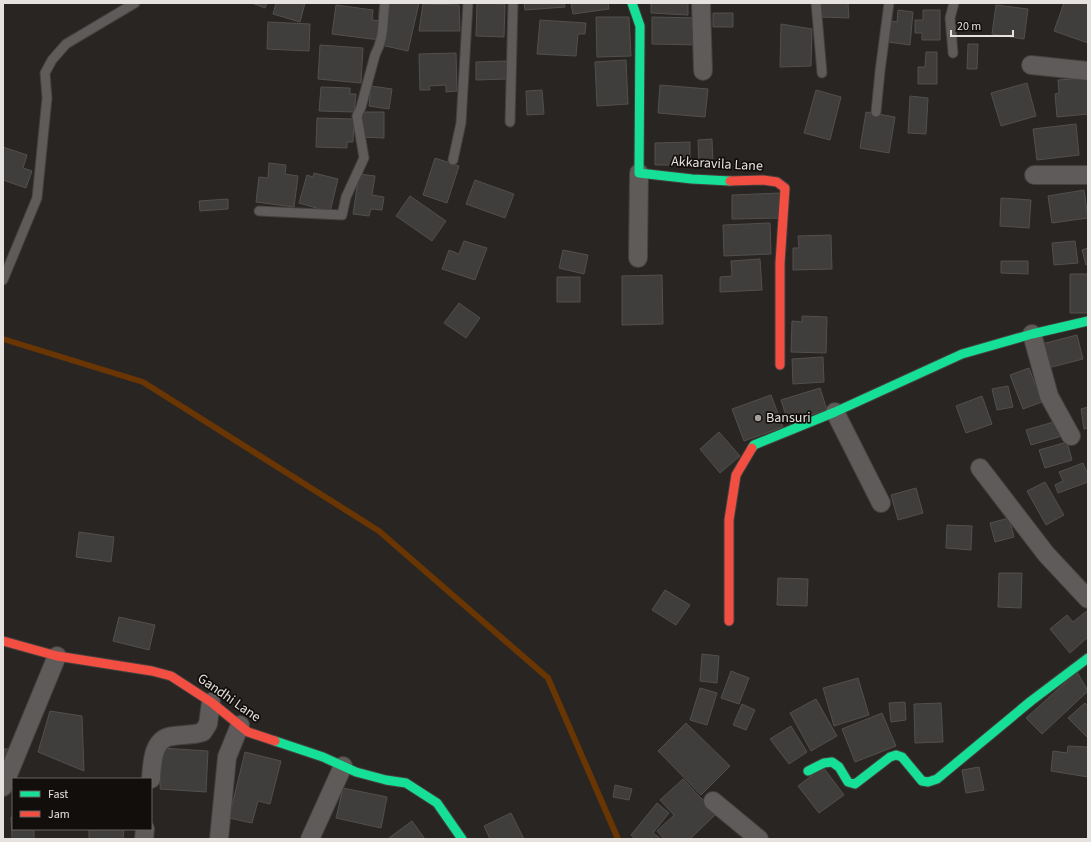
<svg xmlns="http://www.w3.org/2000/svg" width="1091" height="842" font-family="'Source Sans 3',sans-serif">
  <rect width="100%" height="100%" fill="#282523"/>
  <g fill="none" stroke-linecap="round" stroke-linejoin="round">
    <path stroke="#693503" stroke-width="6" d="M 3,339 L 143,382 L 379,531 L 548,678 L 618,839"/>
  </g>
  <path fill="#403e3c" stroke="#524f4d" d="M 252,3 L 267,3 L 265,8 Z
    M 276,3 L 305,3 L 300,22 L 273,14 Z
    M 390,3 L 419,3 L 408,51 L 381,45 Z
    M 477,3 L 505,4 L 504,37 L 476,36 Z
    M 524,3 L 564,3 L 565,7 L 525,10 Z
    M 571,3 L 608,3 L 609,9 L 573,14 Z
    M 651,3 L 688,3 L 688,15 L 651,13 Z
    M 820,3 L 848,3 L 849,18 L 821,17 Z
    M 1064,3 L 1088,3 L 1088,43 L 1054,31 Z
    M 423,4 L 459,5 L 460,31 L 419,31 Z
    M 336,5 L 373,10 L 372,20 L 383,21 L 380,40 L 332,34 Z
    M 996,5 L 1028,9 L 1024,39 L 992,34 Z
    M 898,10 L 913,12 L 910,45 L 888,42 L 891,21 L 897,22 Z
    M 923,10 L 940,10 L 940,40 L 922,40 L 922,33 L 915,33 L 915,20 L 923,20 Z
    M 713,13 L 733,13 L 733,27 L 713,27 Z
    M 596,17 L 629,17 L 631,56 L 597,57 Z
    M 652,17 L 699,18 L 698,45 L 652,44 Z
    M 540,20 L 586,23 L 585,34 L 578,34 L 576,56 L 537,54 Z
    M 268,22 L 310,24 L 309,51 L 267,49 Z
    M 781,24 L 812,29 L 811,66 L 780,67 Z
    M 968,44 L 978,44 L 977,69 L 967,69 Z
    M 320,45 L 363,48 L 361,83 L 318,79 Z
    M 926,52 L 937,52 L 937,84 L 918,84 L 918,67 L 925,67 Z
    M 456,53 L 457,91 L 446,92 L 446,85 L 429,86 L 430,90 L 420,90 L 419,54 Z
    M 626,60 L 628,104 L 597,106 L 595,62 Z
    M 506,61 L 507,79 L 476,80 L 476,62 Z
    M 1088,78 L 1088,114 L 1057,117 L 1055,94 L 1059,93 L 1058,80 Z
    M 1027,83 L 1036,116 L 1001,126 L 991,93 Z
    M 660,85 L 708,89 L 705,117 L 658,113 Z
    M 371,86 L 392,89 L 389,109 L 369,106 Z
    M 321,87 L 350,88 L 350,94 L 356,94 L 354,112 L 319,111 Z
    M 542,90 L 544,114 L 527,115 L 526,91 Z
    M 816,90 L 841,97 L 830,140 L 804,133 Z
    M 910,96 L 928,98 L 926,134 L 908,133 Z
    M 361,112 L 384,112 L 384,138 L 361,137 Z
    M 866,112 L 895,117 L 889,153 L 860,148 Z
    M 317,118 L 354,119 L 353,142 L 347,142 L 347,148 L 316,147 Z
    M 1076,124 L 1079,155 L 1037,160 L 1033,129 Z
    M 712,139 L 713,165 L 699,166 L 698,140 Z
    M 690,142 L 690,165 L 655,165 L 655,143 Z
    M 3,147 L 27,155 L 23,168 L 32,171 L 26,188 L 3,180 Z
    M 435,158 L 459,166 L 447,203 L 423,195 Z
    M 269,163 L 286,165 L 285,174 L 298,176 L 294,207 L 256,202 L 259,177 L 268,178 Z
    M 314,173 L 338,179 L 330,212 L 299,203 L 307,175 L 313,177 Z
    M 359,174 L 375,176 L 372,195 L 384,197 L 382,210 L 371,209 L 369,216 L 353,214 Z
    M 475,180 L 514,194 L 505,218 L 466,204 Z
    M 1084,190 L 1088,218 L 1052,223 L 1048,196 Z
    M 780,193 L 781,218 L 732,219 L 732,195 Z
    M 410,196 L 446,221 L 432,241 L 396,216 Z
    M 1001,198 L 1031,200 L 1029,228 L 1000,226 Z
    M 228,199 L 228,209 L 200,211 L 199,201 Z
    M 770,223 L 771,254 L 724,256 L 723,225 Z
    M 831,235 L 832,269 L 793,270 L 793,248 L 799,248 L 798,236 Z
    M 464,241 L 487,248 L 475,280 L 442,269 L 449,250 L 459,254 Z
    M 1075,241 L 1078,263 L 1054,265 L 1052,243 Z
    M 1088,248 L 1088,264 L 1086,265 L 1082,250 Z
    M 563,250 L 588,255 L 584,274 L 559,268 Z
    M 760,259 L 762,290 L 720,292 L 720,277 L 732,276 L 731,261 Z
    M 1001,261 L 1028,261 L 1028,274 L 1001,273 Z
    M 1070,274 L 1088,274 L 1088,313 L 1070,313 Z
    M 662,275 L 663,324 L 622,325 L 622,276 Z
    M 557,277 L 580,277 L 580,302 L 557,302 Z
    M 459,303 L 480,318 L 466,338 L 444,323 Z
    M 802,316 L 827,317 L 826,353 L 791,352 L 792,321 L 802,322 Z
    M 1077,335 L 1083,359 L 1044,369 L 1038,345 Z
    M 823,357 L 824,382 L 793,384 L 792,359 Z
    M 1029,368 L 1042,402 L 1023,409 L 1010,375 Z
    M 1008,386 L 1013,407 L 997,410 L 992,389 Z
    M 820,388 L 827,410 L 788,422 L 781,400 Z
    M 771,395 L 783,427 L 744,441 L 732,409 Z
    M 982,396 L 992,424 L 966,433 L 956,406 Z
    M 1088,407 L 1088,428 L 1084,429 L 1081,409 Z
    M 1057,421 L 1062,436 L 1031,445 L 1026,430 Z
    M 719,432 L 740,456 L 720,473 L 700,449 Z
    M 1067,442 L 1072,460 L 1045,468 L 1039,450 Z
    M 1083,463 L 1088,475 L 1088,482 L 1058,493 L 1055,485 L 1063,481 L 1059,472 Z
    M 1045,482 L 1064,515 L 1046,525 L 1027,491 Z
    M 916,488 L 923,513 L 898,520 L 891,495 Z
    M 1009,518 L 1014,537 L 995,542 L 990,523 Z
    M 947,525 L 972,526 L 971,550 L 946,548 Z
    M 79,532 L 114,537 L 111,562 L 76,557 Z
    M 999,573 L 1022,573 L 1021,608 L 998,607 Z
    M 778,578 L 808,579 L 807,606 L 777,605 Z
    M 665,590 L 690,605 L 676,625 L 652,610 Z
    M 1088,610 L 1088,637 L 1070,653 L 1050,629 L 1067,615 L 1073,622 Z
    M 119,617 L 155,625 L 149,650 L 113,641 Z
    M 702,654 L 719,656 L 717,683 L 700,681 Z
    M 731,671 L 749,678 L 739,704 L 721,698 Z
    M 1077,672 L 1088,691 L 1042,734 L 1026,718 Z
    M 858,678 L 869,715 L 834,726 L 823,688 Z
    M 700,688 L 717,693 L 707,725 L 690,720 Z
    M 816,699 L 837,736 L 811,751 L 790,713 Z
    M 905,702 L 906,720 L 891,722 L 889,703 Z
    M 941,703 L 943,742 L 915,743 L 914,704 Z
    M 1085,703 L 1088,706 L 1088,738 L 1068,718 Z
    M 742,704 L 755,710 L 746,730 L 733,725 Z
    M 50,711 L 82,716 L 84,771 L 38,752 Z
    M 882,713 L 896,746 L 855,762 L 842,729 Z
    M 686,723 L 730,766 L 701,795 L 658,751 Z
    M 791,726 L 807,752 L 789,764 L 770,739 Z
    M 1068,746 L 1088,747 L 1088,777 L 1051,771 L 1053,751 L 1067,753 Z
    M 162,748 L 208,751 L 206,792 L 160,789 Z
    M 3,749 L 11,749 L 3,764 Z
    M 245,752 L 281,761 L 270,804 L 258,801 L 252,823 L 229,818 Z
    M 823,767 L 844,795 L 819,813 L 798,786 Z
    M 979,767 L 984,790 L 966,793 L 962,770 Z
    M 683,779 L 716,814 L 690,839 L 664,839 L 657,831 L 674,815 L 660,800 Z
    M 615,785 L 632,789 L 629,800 L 613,797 Z
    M 343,788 L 387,797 L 381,828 L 336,818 Z
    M 657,803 L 669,813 L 653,833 L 661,839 L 635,839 L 631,835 Z
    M 511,813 L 524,839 L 490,839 L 484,826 Z
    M 11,817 L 13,817 L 13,829 L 34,829 L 34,839 L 12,839 Z
    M 412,821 L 425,839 L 389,839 L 389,838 Z
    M 89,829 L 124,829 L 123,839 L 89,839 Z"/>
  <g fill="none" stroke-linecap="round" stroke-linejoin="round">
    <defs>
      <path id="lane" d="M 816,3 L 822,73
        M 953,53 L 950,18 L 954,3
        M 876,112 L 880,71 L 889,3
        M 510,122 L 513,3
        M 453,160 L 461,123 L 468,3
        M 259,211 L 342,215 L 346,197 L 364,158 L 357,116 L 361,107 L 375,55 C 385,36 382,23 385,3
        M 3,280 L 37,198 L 47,98 L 45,73 L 52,60 L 66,44 L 135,3"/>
      <path id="street" d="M 701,3 L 703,71
        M 1031,65 L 1088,71
        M 1034,175 L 1088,175
        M 638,258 L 639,173
        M 1032,334 L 1049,396 L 1071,436
        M 835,412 L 881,503
        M 980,468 L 1046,554 L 1088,599
        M 151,779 C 152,766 152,742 168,737 C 179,734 191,736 203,732 L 208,724 L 211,702
        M 3,787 L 57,656
        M 713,801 L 759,839
        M 144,839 L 145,829
        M 219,839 L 227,757 L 240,725
        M 310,839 L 343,766"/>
      <path id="fast" d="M 632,3 L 640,26 L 639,173 L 692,179 L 730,181
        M 752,448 L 754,445 L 835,412 L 962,354 L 1032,334 L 1088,321
        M 275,741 L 323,757 L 356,772 L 386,780 L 406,783 L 437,803 L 462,839
        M 808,771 L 824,763 L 832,762 L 839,767 L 848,782 L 855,784 L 890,757 L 896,755 L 902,757 L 922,781 L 928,782 L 937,779 L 1031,701 L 1088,658"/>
      <path id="jam" d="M 730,181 L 763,180 L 777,182 L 785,188 L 780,263 L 780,365
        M 729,621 L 729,520 L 736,475 L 752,448
        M 3,641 L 57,656 L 152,671 L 171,676 L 211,702 L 248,732 L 275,741"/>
    </defs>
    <use href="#lane" stroke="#44403e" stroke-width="11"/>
    <use href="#street" stroke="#44403e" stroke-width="20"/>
    <use href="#fast" stroke="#44403e" stroke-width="11"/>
    <use href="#jam" stroke="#44403e" stroke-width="11"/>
    <use href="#lane" stroke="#5e5b5a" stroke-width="9"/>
    <use href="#street" stroke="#5e5b5a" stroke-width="18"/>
    <use href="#fast" stroke="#16e098" stroke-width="9"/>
    <use href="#jam" stroke="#f24e42" stroke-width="9"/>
  </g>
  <circle fill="#a4a09d" stroke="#110e0c" stroke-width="1.5" cx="758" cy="418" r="4"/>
  <g text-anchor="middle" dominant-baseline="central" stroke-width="3.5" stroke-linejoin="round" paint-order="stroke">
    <g font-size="14" fill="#e6e2df" stroke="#110e0c">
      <text transform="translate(717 164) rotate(3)">Akkaravila Lane</text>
      <text transform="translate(229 698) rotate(35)">Gandhi Lane</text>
    </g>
    <g font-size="14" fill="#e6e2df" stroke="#110e0c" text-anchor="start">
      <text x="766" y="418">Bansuri</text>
    </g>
  </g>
  <rect width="1091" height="842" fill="none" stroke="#e6e2df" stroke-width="8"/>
  <rect x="12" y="778" width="140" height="52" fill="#110e0c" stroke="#666360"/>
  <rect x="20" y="791" width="20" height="6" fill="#16e098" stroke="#666360"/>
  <text x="48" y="798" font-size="12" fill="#e6e2df">Fast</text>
  <rect x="20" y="811" width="20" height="6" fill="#f24e42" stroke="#666360"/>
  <text x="48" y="818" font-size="12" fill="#e6e2df">Jam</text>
  <path d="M951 30v6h62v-6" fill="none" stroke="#e6e2df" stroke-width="2"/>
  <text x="957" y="30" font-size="12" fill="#e6e2df" stroke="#110e0c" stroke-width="3" paint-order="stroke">20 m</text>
</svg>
